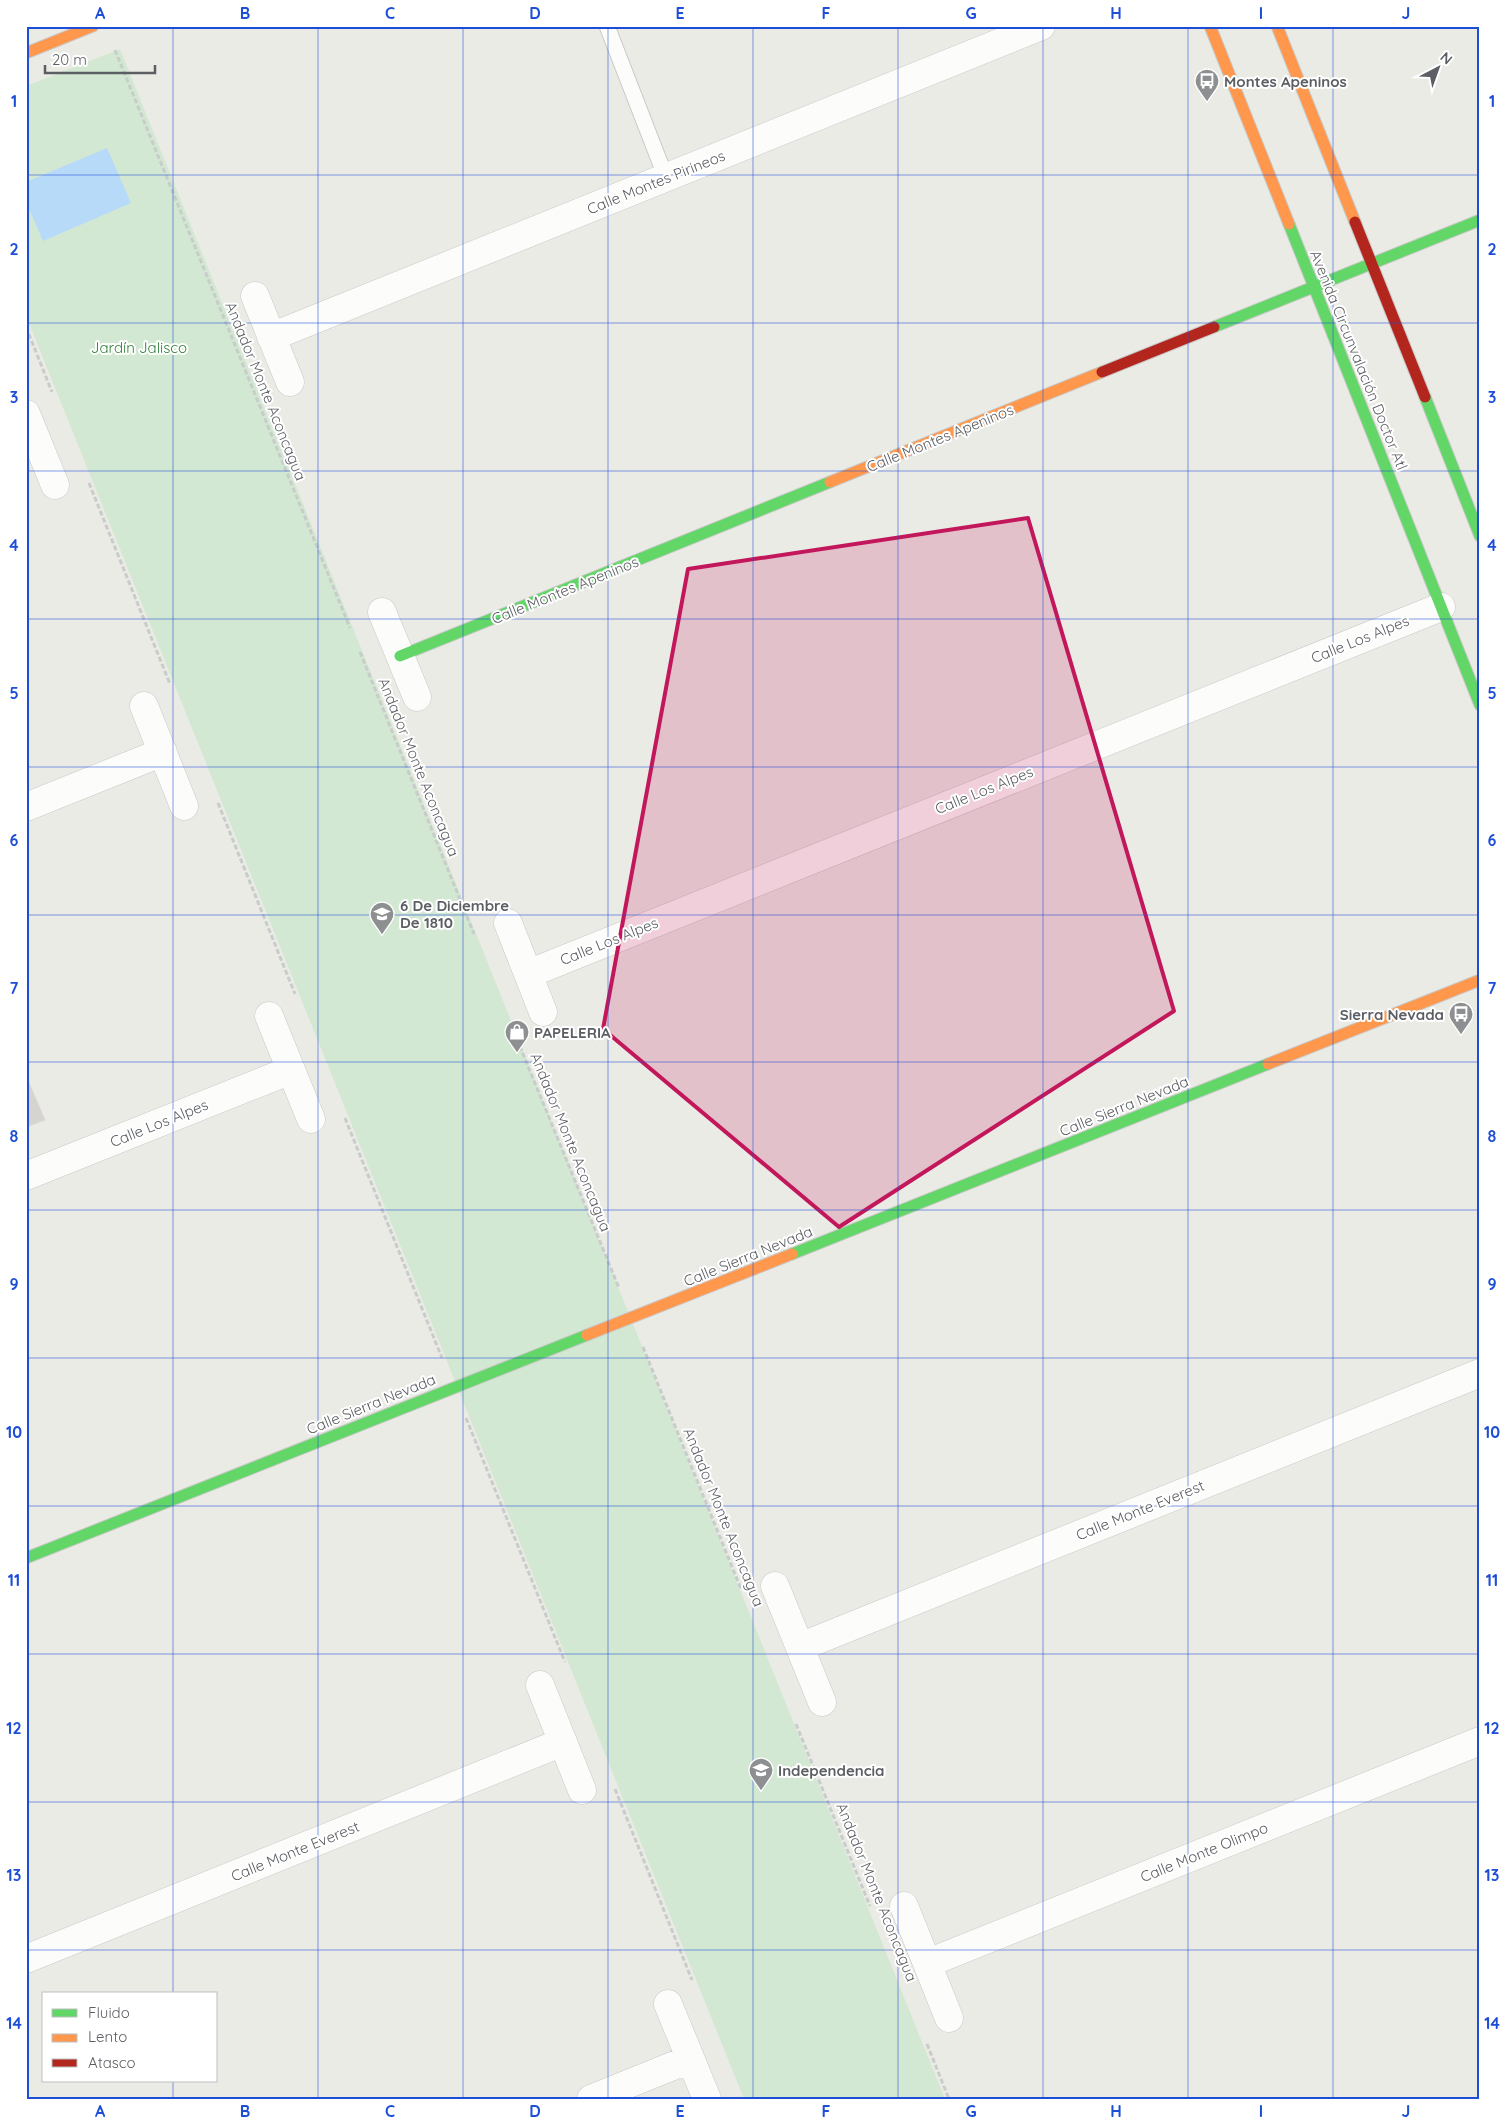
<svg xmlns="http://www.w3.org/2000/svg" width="1506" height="2125" font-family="Quicksand,sans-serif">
  <rect width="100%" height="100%" fill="#ebebe6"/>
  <path fill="#d3e8d2" d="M 120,49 L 945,2099 L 744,2099 L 26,316 L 26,86 Z"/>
  <path fill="#b7daf8" d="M 107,148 L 131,203 L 43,241 L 26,202 L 26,182 Z"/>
  <path fill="#d5d4d1" stroke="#dad9d5" d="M 26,1076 L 45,1120 L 26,1127 Z"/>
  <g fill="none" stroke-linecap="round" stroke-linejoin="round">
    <defs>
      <path id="lane" d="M 607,26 L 666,178"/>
      <path id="street" d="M 255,296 L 290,382
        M 271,337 L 1041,26
        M 26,414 L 55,485
        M 382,612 L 417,697
        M 144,706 L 184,806
        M 26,807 L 163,752
        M 508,923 L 543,1012
        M 528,974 L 1441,607
        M 269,1016 L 311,1119
        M 26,1176 L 291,1070
        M 775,1586 L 822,1702
        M 800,1647 L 1480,1373
        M 540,1685 L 582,1790
        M 904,1906 L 949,2018
        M 26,1959 L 563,1742
        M 928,1963 L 1480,1741
        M 668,2004 L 707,2099
        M 591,2099 L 690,2059"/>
      <path id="fast" d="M 1289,224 L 1480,705
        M 1214,327 L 1480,220
        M 1425,397 L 1480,536
        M 400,656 L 830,482
        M 792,1254 L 1268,1064
        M 26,1558 L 587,1335"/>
      <path id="slow" d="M 1210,26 L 1289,224
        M 1277,26 L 1355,222
        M 26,53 L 93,26
        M 830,482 L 1102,372
        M 1268,1064 L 1480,980
        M 587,1335 L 792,1254"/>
      <path id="jam" d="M 1355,222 L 1425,397
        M 1102,372 L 1214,327"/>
    </defs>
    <use href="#lane" stroke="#c8c9c8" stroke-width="17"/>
    <use href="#street" stroke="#c8c9c8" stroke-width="29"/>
    <use href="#fast" stroke="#c9c9c9" stroke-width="13"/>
    <use href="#slow" stroke="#c9c9c9" stroke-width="13"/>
    <use href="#jam" stroke="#c9c9c9" stroke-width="13"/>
    <path stroke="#c8ccca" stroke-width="3" stroke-dasharray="5 2.5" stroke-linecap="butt" d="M 115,50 L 350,628
      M 26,327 L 52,392
      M 89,483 L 170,684
      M 360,652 L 474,934
      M 218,803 L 295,994
      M 514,1032 L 619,1288
      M 345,1118 L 442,1358
      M 643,1347 L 741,1589
      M 466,1418 L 565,1662
      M 796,1724 L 870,1906
      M 615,1789 L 692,1980
      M 927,2044 L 949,2099"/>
    <use href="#lane" stroke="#fcfcfb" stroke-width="15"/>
    <use href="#street" stroke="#fcfcfb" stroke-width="28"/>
    <use href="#fast" stroke="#63d668" stroke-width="11"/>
    <use href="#slow" stroke="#ff974d" stroke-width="11"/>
    <use href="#jam" stroke="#b3261e" stroke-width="11"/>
  </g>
  <path fill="#c2185b" fill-opacity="0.2" stroke="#c2185b" stroke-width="4" stroke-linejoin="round" d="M 1028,518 L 1174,1011 L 839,1227 L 603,1029 L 688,569 Z"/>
  <path fill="none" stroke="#1d4ed8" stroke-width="1" stroke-opacity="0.55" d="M 173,26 L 173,1994M 318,26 L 318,2099M 463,26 L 463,2099M 608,26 L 608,2099M 753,26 L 753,2099M 898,26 L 898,2099M 1043,26 L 1043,2099M 1188,26 L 1188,2099M 1333,26 L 1333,2099M 26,175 L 1480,175M 26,323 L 1480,323M 26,471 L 1480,471M 26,619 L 1480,619M 26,767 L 1480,767M 26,915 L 1480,915M 26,1062 L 1480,1062M 26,1210 L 1480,1210M 26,1358 L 1480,1358M 26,1506 L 1480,1506M 26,1654 L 1480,1654M 26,1802 L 1480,1802M 26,1950 L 1480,1950M 173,2081 L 173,2099"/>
  <defs>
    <symbol id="bus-pin" viewBox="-11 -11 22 30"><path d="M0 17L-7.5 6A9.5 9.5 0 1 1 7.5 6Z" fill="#8d8f91" stroke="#fff"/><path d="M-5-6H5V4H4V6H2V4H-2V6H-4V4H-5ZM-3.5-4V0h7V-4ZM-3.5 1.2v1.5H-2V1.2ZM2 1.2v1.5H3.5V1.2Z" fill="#fff"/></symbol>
    <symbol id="school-pin" viewBox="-11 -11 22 30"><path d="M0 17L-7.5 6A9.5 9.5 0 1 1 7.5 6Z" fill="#8d8f91" stroke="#fff"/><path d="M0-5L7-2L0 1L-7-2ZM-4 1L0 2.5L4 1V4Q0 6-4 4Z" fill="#fff"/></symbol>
    <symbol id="shop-pin" viewBox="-11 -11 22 30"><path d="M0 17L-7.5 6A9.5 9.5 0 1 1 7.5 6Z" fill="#8d8f91" stroke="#fff"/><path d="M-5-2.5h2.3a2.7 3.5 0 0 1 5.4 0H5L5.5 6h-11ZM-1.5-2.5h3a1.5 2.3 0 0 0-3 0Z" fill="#fff"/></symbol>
  </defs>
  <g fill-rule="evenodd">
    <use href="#bus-pin" x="1193" y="67" width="28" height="38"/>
    <use href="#school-pin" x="368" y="900" width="28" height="38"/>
    <use href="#bus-pin" x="1447" y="1000" width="28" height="38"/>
    <use href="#shop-pin" x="503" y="1018" width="28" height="38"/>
    <use href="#school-pin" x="747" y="1756" width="28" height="38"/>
  </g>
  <g text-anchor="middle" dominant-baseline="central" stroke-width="4" stroke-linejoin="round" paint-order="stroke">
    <g font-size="15" font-weight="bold" fill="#5b5e63" stroke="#fff" text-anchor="start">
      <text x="1224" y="81">Montes Apeninos</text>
      <text x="400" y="905">6 De Diciembre<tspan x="400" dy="17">De 1810</tspan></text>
      <text x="1444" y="1014" text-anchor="end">Sierra Nevada</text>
      <text x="534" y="1032">PAPELERIA</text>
      <text x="778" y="1770">Independencia</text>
    </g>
    <g font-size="15" fill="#5b5e63" stroke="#fff">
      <text transform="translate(656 182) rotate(-22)">Calle Montes Pirineos</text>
      <text transform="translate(1359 360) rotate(68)">Avenida Circunvalación Doctor Atl</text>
      <text transform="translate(266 391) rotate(68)">Andador Monte Aconcagua</text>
      <text transform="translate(940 438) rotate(-22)">Calle Montes Apeninos</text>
      <text transform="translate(565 590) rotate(-22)">Calle Montes Apeninos</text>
      <text transform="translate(1360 639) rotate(-22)">Calle Los Alpes</text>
      <text transform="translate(419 767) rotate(68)">Andador Monte Aconcagua</text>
      <text transform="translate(984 790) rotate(-22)">Calle Los Alpes</text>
      <text transform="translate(609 941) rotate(-22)">Calle Los Alpes</text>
      <text transform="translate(1124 1106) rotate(-22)">Calle Sierra Nevada</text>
      <text transform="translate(159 1123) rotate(-22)">Calle Los Alpes</text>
      <text transform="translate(571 1142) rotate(68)">Andador Monte Aconcagua</text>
      <text transform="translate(748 1256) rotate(-22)">Calle Sierra Nevada</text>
      <text transform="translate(371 1404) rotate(-22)">Calle Sierra Nevada</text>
      <text transform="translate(1140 1510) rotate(-22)">Calle Monte Everest</text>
      <text transform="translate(724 1517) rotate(68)">Andador Monte Aconcagua</text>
      <text transform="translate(295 1851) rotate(-22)">Calle Monte Everest</text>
      <text transform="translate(1204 1852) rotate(-22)">Calle Monte Olimpo</text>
      <text transform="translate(877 1892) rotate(68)">Andador Monte Aconcagua</text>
    </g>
    <g font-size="15" fill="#34823b" stroke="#fff">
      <text x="139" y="347">Jardín Jalisco</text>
    </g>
  </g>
  <rect width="1506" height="2125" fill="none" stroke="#ffffff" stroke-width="55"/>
  <rect x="42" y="1992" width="175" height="90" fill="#ffffff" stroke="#bdbfc1"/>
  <rect x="52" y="2009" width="25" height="8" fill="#63d668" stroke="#bdbfc1"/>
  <text x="88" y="2018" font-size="15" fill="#5b5e63">Fluido</text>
  <rect x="52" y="2034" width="25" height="8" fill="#ff974d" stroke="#bdbfc1"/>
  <text x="88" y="2042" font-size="15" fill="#5b5e63">Lento</text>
  <rect x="52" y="2059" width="25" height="8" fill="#b3261e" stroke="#bdbfc1"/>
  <text x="88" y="2068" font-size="15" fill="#5b5e63">Atasco</text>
  <g transform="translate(1438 68) rotate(41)" stroke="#ffffff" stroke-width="4" paint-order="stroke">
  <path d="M0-4L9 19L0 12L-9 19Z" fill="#5b5e63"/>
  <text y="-8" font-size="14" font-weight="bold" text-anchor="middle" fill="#5b5e63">N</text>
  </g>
  <path d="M45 65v8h110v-8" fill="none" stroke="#5b5e63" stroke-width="2.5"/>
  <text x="52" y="65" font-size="15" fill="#5b5e63" stroke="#ffffff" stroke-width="4" paint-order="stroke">20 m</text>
  <rect x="28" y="28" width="1450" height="2070" fill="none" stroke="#1d4ed8" stroke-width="2"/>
  <g font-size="16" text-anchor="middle" font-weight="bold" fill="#1d4ed8">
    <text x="100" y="19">A</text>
    <text x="245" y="19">B</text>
    <text x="390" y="19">C</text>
    <text x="535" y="19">D</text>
    <text x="680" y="19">E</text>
    <text x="826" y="19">F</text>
    <text x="971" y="19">G</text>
    <text x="1116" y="19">H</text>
    <text x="1261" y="19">I</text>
    <text x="1406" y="19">J</text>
    <text x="14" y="107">1</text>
    <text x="1492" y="107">1</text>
    <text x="14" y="255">2</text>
    <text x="1492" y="255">2</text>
    <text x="14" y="403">3</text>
    <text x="1492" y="403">3</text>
    <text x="14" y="551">4</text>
    <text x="1492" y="551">4</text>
    <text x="14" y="699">5</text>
    <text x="1492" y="699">5</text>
    <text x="14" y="846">6</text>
    <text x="1492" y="846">6</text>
    <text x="14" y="994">7</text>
    <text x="1492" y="994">7</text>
    <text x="14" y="1142">8</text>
    <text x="1492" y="1142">8</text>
    <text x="14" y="1290">9</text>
    <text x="1492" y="1290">9</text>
    <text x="14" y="1438">10</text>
    <text x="1492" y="1438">10</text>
    <text x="14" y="1586">11</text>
    <text x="1492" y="1586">11</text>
    <text x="14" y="1734">12</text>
    <text x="1492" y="1734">12</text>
    <text x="14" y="1881">13</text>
    <text x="1492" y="1881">13</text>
    <text x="14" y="2029">14</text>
    <text x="1492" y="2029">14</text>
    <text x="100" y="2117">A</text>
    <text x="245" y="2117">B</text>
    <text x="390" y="2117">C</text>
    <text x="535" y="2117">D</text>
    <text x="680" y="2117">E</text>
    <text x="826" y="2117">F</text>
    <text x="971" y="2117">G</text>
    <text x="1116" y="2117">H</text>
    <text x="1261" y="2117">I</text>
    <text x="1406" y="2117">J</text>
  </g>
</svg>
